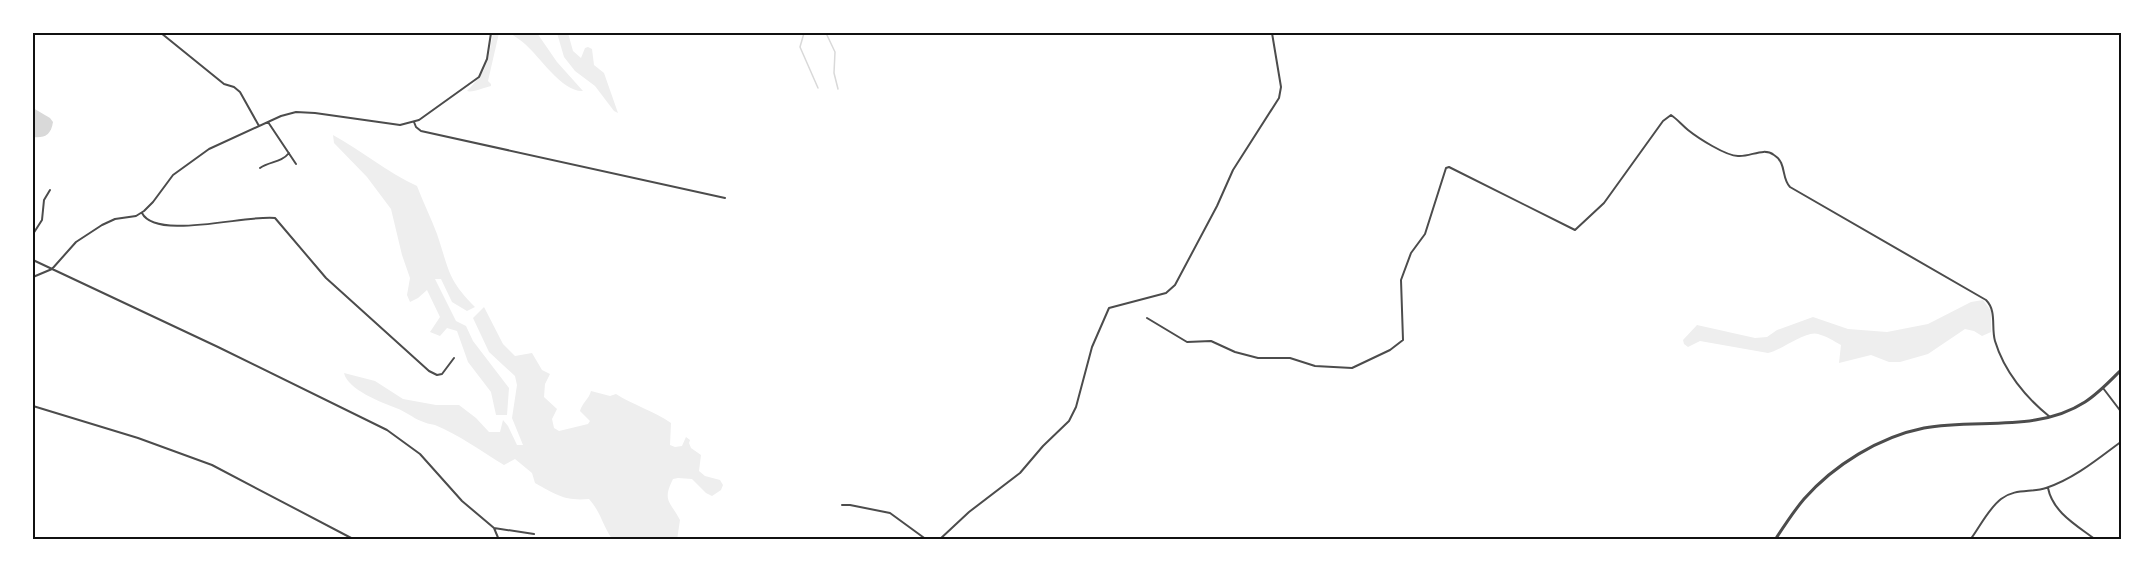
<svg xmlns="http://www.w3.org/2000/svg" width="2155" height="573" font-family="Manrope,sans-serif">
  <rect width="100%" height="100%" fill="#fff"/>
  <path fill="#eee" d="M 493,33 L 499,33 L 488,81 L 491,84 L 491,86 C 486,87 472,93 467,91 C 489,68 487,64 493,33 Z
    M 510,33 L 537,33 L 557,62 L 583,91 C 562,92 540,57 525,44 C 521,40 515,37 510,33 Z
    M 557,33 L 568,33 L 573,51 L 581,58 L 585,48 L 588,47 L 592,49 L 594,65 L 604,73 L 618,113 L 614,111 L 595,86 L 575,71 L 564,57 Z
    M 333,135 C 362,151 387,172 417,186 C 423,202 431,218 437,234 C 449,269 447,279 475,307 L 467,311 L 452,302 L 441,279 L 435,279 L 456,321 L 466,326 L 473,341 L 509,388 L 507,415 L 496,415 L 491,392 L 468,362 L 457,331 L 447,328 L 440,336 L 430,332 L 440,317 L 427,290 L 418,298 L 410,302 L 407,295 L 410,278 L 402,255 L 391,209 L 367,177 L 334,143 Z
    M 1983,300 L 1991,311 L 1991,332 L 1982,336 L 1974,331 L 1965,329 L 1928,354 L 1900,362 L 1889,362 L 1871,355 L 1839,363 L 1841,345 C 1834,341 1826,336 1818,334 C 1806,330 1782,350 1768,353 L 1700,341 L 1688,347 L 1684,344 L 1683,340 L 1697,325 L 1755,338 L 1767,337 L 1777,330 L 1813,317 L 1848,329 L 1887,332 L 1928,324 L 1971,302 Z
    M 484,307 L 503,344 L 515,356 L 532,353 L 542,370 L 550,374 L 545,384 L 544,397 L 557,409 L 552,419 L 554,428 L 559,431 L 588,424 L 590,421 L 580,411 C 582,403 589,399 591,391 L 610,396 L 616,394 C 633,405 654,411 671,423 L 670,445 L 675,447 L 682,446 L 686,437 L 690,440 L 689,443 L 691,448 L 701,455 L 699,471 L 705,476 L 720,480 L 723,485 L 721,490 L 712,496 L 706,493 L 692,479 L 678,478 L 673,479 C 662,501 670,501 680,520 L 677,540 L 613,540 C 603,527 601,512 589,499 C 564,501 557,495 535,483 L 532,473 L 515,459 L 504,465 C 481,451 459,435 435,425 C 430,424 425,423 421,421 C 413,418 405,411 396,408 C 381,402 348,390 344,373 L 375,381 L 403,399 L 436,405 L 459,405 L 476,418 L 489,432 L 500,432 L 503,420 L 508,426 L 517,445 L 523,445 L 512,418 L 517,385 L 515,376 L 489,352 L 473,318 Z"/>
  <path fill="#d9d9d9" d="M 33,108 L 50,118 L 53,122 C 51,135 45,138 33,137 Z"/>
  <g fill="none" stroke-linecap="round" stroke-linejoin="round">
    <path stroke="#d9d9d9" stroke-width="1.5" d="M 804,33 L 800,47 L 818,88
      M 826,33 L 835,52 L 834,73 L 838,89"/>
    <path stroke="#4c4c4c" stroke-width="2" d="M 161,33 L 224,84 L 234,87 L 240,92 L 259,126
      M 268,122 L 296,164
      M 414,122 L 416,127 L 421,131 L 725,198
      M 260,168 C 270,161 281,163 289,153
      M 142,213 C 156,241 249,214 275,218 L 326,278 L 429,371 L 437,375 L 442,374 L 454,358
      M 33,234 L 42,220 L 44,200 L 50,190
      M 33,260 L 218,347 L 387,430 L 420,454 L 462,501 L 494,528 L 499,540
      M 33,277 L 52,269 L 76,242 L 102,225 L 115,219 L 136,216 L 144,211 L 153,202 L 173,175 L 209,149 L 281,116 L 296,112 L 315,113 L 400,125 L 419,120 L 479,77 L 487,59 L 491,33
      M 1147,318 L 1187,342 L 1211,341 L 1235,352 L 1258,358 L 1290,358 L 1315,366 L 1352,368 L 1390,350 L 1403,340 L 1401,280 L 1411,253 L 1425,234 L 1446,168 L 1449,167 L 1575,230 L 1604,203 L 1663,121 L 1671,115 C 1677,119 1682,125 1688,130 C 1698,138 1726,156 1738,156 C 1751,157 1763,147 1774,155 C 1787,163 1781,178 1790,187 L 1986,300 C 1997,311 1991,327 1995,341 C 2004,371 2026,398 2050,417
      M 2103,388 L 2122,413
      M 33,406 L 138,438 L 212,465 L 355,540
      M 2048,488 C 2053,513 2078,526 2096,540
      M 842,505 L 850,505 L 890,513 L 927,540
      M 494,528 L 534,534
      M 939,540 L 969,512 L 1020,473 L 1043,446 L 1069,421 L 1076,407 L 1092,347 L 1109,308 L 1166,293 L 1175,285 L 1217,206 L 1233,170 L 1279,98 L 1281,87 L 1272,33
      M 1970,540 C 1980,527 1988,509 2001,499 C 2015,488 2031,493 2046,488 C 2074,479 2099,458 2122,441"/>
    <path stroke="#4c4c4c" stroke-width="3" d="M 1775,540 C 1784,526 1793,512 1804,499 C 1834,465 1879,437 1924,428 C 1977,418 2037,433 2085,402 C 2099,393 2110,381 2122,369"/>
  </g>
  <rect width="2155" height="573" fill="none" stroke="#ffffff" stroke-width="69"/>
  <rect x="34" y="34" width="2086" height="504" fill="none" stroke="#111" stroke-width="2"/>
</svg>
